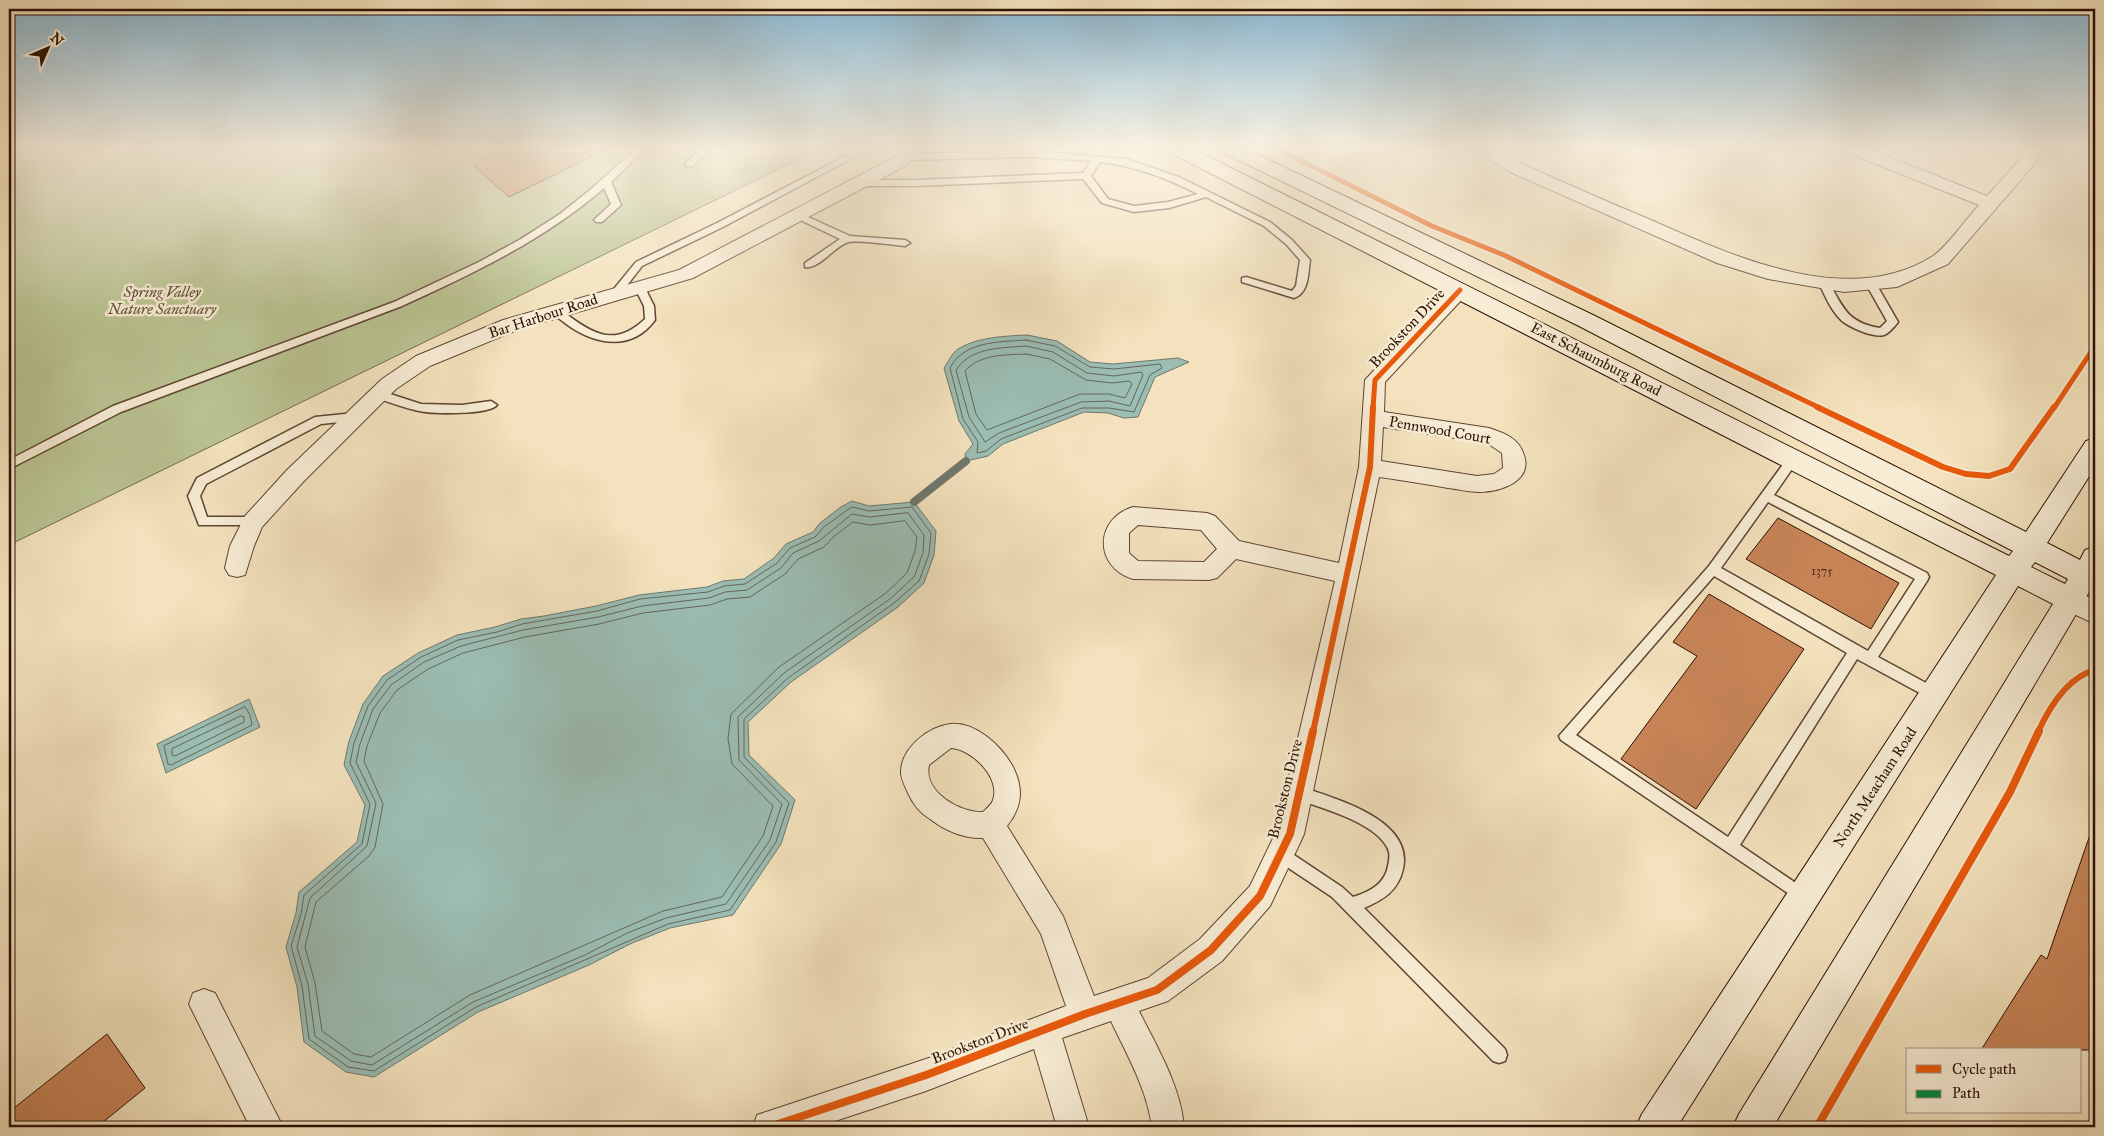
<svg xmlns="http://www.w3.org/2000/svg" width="2104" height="1136" font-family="'IM FELL Great Primer',serif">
  <rect width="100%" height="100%" fill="#f3e2bd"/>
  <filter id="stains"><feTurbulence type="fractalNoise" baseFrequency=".004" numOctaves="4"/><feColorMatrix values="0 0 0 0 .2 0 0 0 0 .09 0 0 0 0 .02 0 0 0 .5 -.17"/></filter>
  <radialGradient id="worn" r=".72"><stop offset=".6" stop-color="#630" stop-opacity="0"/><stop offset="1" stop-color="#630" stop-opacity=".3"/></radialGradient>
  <path fill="#bac392" stroke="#736a4c" d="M 9,149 L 820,149 L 9,545 Z"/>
  <path fill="#9bbdb3" stroke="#6f786d" d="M 1027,335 L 1057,341 L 1090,362 L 1113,364 L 1178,358 L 1189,362 L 1155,377 L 1138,417 L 1124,418 L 1108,413 L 1084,412 L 1003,444 L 988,456 L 966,461 L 965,454 L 973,444 L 959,421 L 944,368 C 948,362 952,353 958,349 C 977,337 1005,336 1027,335 Z
    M 852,501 L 869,506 L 914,502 L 936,531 L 934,555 L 924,583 L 898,607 L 791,682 L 748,722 L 749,755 L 795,800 L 781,844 L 733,915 L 670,928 L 632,943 L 589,965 L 478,1012 L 374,1077 L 346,1072 L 304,1042 L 297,987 L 286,947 L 296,913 L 299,892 L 357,842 L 365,805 L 344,765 L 349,741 L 363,704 L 383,676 L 418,653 L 457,635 L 495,627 L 521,619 L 544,616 L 596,606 L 639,595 L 707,587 L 723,581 L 744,579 L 774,558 L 786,544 L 813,532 L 820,523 L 841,507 Z
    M 249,699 L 260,727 L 166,773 L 157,744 Z"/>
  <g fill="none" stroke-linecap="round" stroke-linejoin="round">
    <path stroke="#64665c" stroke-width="1" d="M 1026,340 L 1055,346 L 1090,367 L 1114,369 L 1160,364 L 1162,368 L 1150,375 L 1134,412 L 1109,408 L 1082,408 L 1001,439 L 986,451 L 977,453 L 978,442 L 963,419 L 950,368 C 964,341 999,342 1026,340 Z
      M 1026,346 L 1053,352 L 1087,373 L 1114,376 L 1141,372 L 1143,375 L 1130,406 L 1109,401 L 1081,402 L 999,433 L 985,442 L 969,417 L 956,370 C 971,347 1001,348 1026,346 Z
      M 1026,354 L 1050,359 L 1086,380 L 1112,383 L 1129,381 L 1132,384 L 1125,398 L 1109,394 L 1080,394 L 987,430 L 976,414 L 965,371 C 980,354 1005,355 1026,354 Z
      M 852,507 L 869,511 L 912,507 L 931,533 L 929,554 L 919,581 L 894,603 L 788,678 L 744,719 L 744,757 L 789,803 L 776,842 L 730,910 L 668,924 L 476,1007 L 374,1071 L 348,1067 L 309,1039 L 302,986 L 291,946 L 301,914 L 304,895 L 362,844 L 370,804 L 350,763 L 354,743 L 368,706 L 387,680 L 421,657 L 458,640 L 497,632 L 522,624 L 597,611 L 640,599 L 708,592 L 724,586 L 745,584 L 777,563 L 790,548 L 815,537 L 824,527 Z
      M 908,513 L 924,535 L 923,553 L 914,577 L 890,599 L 784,673 L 738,717 L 739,760 L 782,804 L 770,840 L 726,904 L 666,918 L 627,933 L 585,955 L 473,1002 L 372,1065 L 351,1061 L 315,1036 L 308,984 L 297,947 L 310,898 L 367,846 L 376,803 L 356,762 L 360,744 L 373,709 L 391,685 L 424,662 L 461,646 L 523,630 L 598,617 L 642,606 L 709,598 L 725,592 L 747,590 L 781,568 L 793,553 L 819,541 L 852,514 L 869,517 Z
      M 905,521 L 917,537 L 915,551 L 907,573 L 886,593 L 779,667 L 731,714 L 728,739 L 732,764 L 773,806 L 763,836 L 722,897 L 663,911 L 470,995 L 371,1057 L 354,1054 L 322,1031 L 315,983 L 305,947 L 316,902 L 369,856 L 375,847 L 383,804 L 364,761 L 367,746 L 380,713 L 397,690 L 428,669 L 463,653 L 525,637 L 599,624 L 643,613 L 710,605 L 727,599 L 750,597 L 785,574 L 798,559 L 824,547 L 834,536 L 853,522 L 870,525 Z
      M 245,707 L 250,715 L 252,725 L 171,765 L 168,764 L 164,746 Z
      M 241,716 L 244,717 L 244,722 L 175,756 L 172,755 L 172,749 Z"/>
    <path stroke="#6f786d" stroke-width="8" d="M 914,502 L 966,461"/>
  </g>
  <path fill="#c78457" stroke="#2c1005" d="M 489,149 L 532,149 L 529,152 L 597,154 L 509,197 L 474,166 Z
    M 1778,518 L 1899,583 L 1871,629 L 1746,559 Z
    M 1709,594 L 1804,649 L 1696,809 L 1621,759 L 1697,656 L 1673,642 Z
    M 2092,829 L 2095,829 L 2095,1050 L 1981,1050 L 2041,955 L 2047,959 Z
    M 107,1034 L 145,1088 L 97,1127 L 9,1127 L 9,1112 Z"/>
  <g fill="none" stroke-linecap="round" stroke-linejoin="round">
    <defs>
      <path id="service" d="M 636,149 L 645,149 L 611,182 L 621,205 L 602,222 L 596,222 L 594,220 L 611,204 L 604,188 C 544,240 474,273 402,306 L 121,412 L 9,469 L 9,460 L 113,406 L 394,302 L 479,262 L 521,239 L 560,214 L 590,190 Z
        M 698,149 L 706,149 L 706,153 L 692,166 L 686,166 L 686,162 L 698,152 Z
        M 859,149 L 869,149 L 723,227 L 642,266 L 618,297 L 614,298 L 609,295 L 636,262 L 717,223 Z
        M 1031,151 L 1126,159 L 1179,177 L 1270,222 L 1292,240 L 1310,260 C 1308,274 1309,293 1294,298 L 1242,282 L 1242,278 L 1246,277 L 1292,291 L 1296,286 L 1300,260 L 1286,244 L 1264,226 L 1206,197 L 1169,208 L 1134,212 L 1102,203 L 1083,179 L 916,186 L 859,186 L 854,183 L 859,180 L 916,180 L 1083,173 L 1091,161 L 1031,157 L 905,160 L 901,157 L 905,154 ZM 1100,162 C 1135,166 1167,178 1198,194 L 1168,202 L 1134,206 L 1108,199 L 1091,176 Z
        M 797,212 L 850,236 L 905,240 L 910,243 L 905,246 C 893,245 859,240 849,242 C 835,245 819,270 805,267 L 805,263 L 840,239 L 794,217 L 794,213 Z
        M 1824,280 L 1828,281 C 1843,307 1847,323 1880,328 L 1887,321 L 1866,284 L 1867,282 L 1875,282 L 1898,322 C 1895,326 1889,333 1884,335 C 1873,338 1849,327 1841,320 C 1831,310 1825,296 1819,283 Z
        M 640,285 L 644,286 L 654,306 L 655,320 C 632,351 597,345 569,326 C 563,321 556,317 551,311 L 552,309 C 560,307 564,312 569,316 C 597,337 617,345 645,319 L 644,306 L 635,288 Z
        M 378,390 L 421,404 L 462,405 L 491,401 L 497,405 C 489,415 433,414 419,411 C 404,408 389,402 374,397 L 372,394 L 374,391 Z
        M 355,413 L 361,417 L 359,420 L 321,424 L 206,484 L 200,496 L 207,517 L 253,517 L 257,519 L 259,522 L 257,525 L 199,525 L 188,496 L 197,478 L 315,417 Z
        M 1793,455 L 1799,459 L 1774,495 L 1927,573 L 1929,577 L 1927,581 L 1878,657 L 1939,690 L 1941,694 L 1939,698 L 1934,700 L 1929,698 L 1857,659 L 1740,845 L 1809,892 L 1812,897 L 1809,902 L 1804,904 L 1561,740 L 1559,736 L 1709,566 L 1789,456 ZM 1768,502 L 1915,579 L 1868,651 L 1721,568 ZM 1714,576 L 1847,653 L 1728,837 L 1576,735 Z
        M 1299,786 C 1335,799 1414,819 1403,869 C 1398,891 1383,900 1364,908 L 1505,1049 L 1507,1055 L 1505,1061 L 1499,1063 L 1493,1061 L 1332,897 L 1275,859 L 1273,854 L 1275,849 L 1280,847 L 1285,849 L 1342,887 L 1353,897 C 1369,892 1385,884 1388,866 C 1389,860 1391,854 1387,847 C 1373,821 1320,808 1294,798 L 1292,793 L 1294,788 Z"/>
      <path id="minor" d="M 907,149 L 926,149 L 903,167 L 693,278 L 517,330 L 430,366 L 396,389 L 303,482 L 262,527 L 254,546 L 245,575 L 237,577 L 229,575 L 225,568 L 230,546 L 245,516 L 287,470 L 382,379 L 416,356 L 503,320 L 679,270 L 891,159 Z
        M 1477,149 L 1497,149 L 1522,164 C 1565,183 1608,202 1651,220 C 1733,256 1848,310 1933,256 C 1945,249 1968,217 1979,205 L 1848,153 L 1846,149 L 1869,149 L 1987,196 L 2023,156 L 2025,149 L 2041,149 L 2037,161 L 1948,264 L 1897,287 L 1844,292 L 1768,279 L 1717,263 L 1510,172 L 1479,153 Z
        M 1460,284 L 1467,286 L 1470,290 L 1467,294 L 1385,382 L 1384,412 L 1489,428 C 1504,433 1519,438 1524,455 C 1533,482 1499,492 1479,492 C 1469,492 1458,489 1448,488 C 1425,484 1402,480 1379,477 L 1304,834 L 1300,843 L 1270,906 L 1222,961 L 1168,1001 L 1139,1011 C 1157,1047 1181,1087 1184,1127 L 1152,1127 C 1147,1089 1127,1055 1111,1021 L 1062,1038 L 1089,1127 L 1057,1127 L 1034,1049 L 926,1091 L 817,1127 L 753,1127 L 757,1115 L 769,1111 L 926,1059 L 1066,1006 L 1041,934 L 983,838 C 964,839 944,830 930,819 C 920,813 913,804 908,793 C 905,786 901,779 901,772 C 901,748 928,727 950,724 C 975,721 1002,746 1013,767 C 1024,789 1022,807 1007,826 L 1063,916 L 1094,996 L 1148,978 L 1200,939 L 1250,886 L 1276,832 L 1335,581 L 1236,559 L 1217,578 L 1209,580 L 1133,579 C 1094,567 1094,519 1133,507 L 1207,513 L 1215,516 L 1239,541 L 1339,563 L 1359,467 L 1365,380 L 1453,286 ZM 1383,427 L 1487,443 L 1502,453 L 1503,468 L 1494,474 L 1477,476 L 1381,461 ZM 1138,525 L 1201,530 L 1217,549 L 1204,562 L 1138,561 L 1129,553 L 1129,533 ZM 951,748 C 971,749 1001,777 993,800 C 992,804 986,809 983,812 C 960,813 923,792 929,765 Z
        M 204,989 L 215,993 L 283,1127 L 250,1127 L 189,1004 L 193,993 Z"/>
      <path id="tertiary" d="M 2071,589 L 2095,600 L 2095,624 L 2061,608 L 2057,600 L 2061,592 Z"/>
      <path id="secondary" d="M 1168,149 L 1193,149 L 2009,556 L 2013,551 L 1577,325 L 1224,153 L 1221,149 L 1246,149 L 1593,315 L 2026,532 L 2086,441 L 2095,438 L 2095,467 L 2047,543 L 2080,560 L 2085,550 L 2095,547 L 2095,582 L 1773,1127 L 1733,1127 L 1739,1114 L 2053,604 L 2018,586 L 1677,1127 L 1636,1127 L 1642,1114 L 1996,575 L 1171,153 ZM 2035,562 L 2068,579 L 2065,584 L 2031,567 Z"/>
    </defs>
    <use href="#service" stroke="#5e4433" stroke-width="3"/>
    <use href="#minor" stroke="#5e4433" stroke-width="2"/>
    <use href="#tertiary" stroke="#5e4433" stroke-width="2"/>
    <use href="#secondary" stroke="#2c1005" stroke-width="2"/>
    <use href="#service" fill="#f7ecd4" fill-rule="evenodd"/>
    <use href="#minor" fill="#f7ecd4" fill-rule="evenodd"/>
    <use href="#tertiary" fill="#f7ecd4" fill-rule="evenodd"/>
    <use href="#secondary" fill="#f7ecd4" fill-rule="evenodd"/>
    <path stroke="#00873e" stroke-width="4" stroke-dasharray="8 4" stroke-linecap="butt" d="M 488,151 L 512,155 L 536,153"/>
    <defs>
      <path id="cycleway-far2" d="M 1277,149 L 1432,226 L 1504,255 L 1820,408
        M 1373,408 L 1375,380 L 1460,290
        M 2054,408 L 2095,346"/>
      <path id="cycleway-far1" d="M 1817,407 L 1943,467 L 1966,474 L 1989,476 L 2010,469 L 2054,407
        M 1313,732 L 1370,467 L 1373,407
        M 2038,732 C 2049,708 2068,677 2095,670"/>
      <path id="cycleway" d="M 769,1127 L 926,1075 L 1085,1014 L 1157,990 L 1211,950 L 1260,896 L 1290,834 L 1313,731
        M 1817,1127 L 2010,792 L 2039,731"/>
    </defs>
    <use href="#cycleway-far2" stroke="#f7ecd4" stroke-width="8"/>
    <use href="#cycleway-far1" stroke="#f7ecd4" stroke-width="9"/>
    <use href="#cycleway" stroke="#f7ecd4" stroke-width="11"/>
    <use href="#cycleway-far2" stroke="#e8590c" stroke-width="5"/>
    <use href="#cycleway-far1" stroke="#e8590c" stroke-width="6"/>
    <use href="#cycleway" stroke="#e8590c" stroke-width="8"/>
  </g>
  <linearGradient id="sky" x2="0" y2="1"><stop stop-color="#89b8d3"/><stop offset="0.48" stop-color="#faf2e1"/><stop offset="1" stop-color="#faf2e1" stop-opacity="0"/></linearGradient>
  <rect width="2104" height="308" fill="url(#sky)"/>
  <g text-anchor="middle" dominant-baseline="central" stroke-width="5" stroke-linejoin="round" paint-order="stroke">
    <g font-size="12" fill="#532d1a">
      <text x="1822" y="571">1375</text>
    </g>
    <g font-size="15" font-style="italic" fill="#5e4f36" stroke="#f7ecd4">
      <text x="162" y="292">Spring Valley<tspan x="162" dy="17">Nature Sanctuary</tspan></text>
    </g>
    <g font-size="15" fill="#2c1005" stroke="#f7ecd4">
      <text transform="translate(543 316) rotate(-18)">Bar Harbour Road</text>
      <text transform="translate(1407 328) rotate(-47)">Brookston Drive</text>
      <text transform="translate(1596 359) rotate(27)">East Schaumburg Road</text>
      <text transform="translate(1440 430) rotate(10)">Pennwood Court</text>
      <text transform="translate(1875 787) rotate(-57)">North Meacham Road</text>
      <text transform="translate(1285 789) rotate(-76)">Brookston Drive</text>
      <text transform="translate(980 1041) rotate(-21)">Brookston Drive</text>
    </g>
  </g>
  <rect width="2104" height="1136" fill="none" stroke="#f3e2bd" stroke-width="30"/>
  <rect x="10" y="10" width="2084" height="1116" fill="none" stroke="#2c1005" stroke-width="2.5"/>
  <rect x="15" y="15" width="2074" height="1106" fill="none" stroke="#2c1005"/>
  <rect x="1906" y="1048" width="175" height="65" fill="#f7ecd4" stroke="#a69481"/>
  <rect x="1916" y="1065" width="25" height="8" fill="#e8590c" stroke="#a69481"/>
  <text x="1952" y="1074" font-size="15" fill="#2c1005">Cycle path</text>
  <rect x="1916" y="1090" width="25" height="8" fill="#00873e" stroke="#a69481"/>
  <text x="1952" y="1098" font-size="15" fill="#2c1005">Path</text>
  <g transform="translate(48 48) rotate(45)" stroke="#f7ecd4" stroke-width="4" paint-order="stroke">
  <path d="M0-4L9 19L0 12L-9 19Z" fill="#2c1005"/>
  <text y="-8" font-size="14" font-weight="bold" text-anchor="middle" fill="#2c1005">N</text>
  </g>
  <rect width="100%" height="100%" filter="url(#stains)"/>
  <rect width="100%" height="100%" fill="url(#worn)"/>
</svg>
